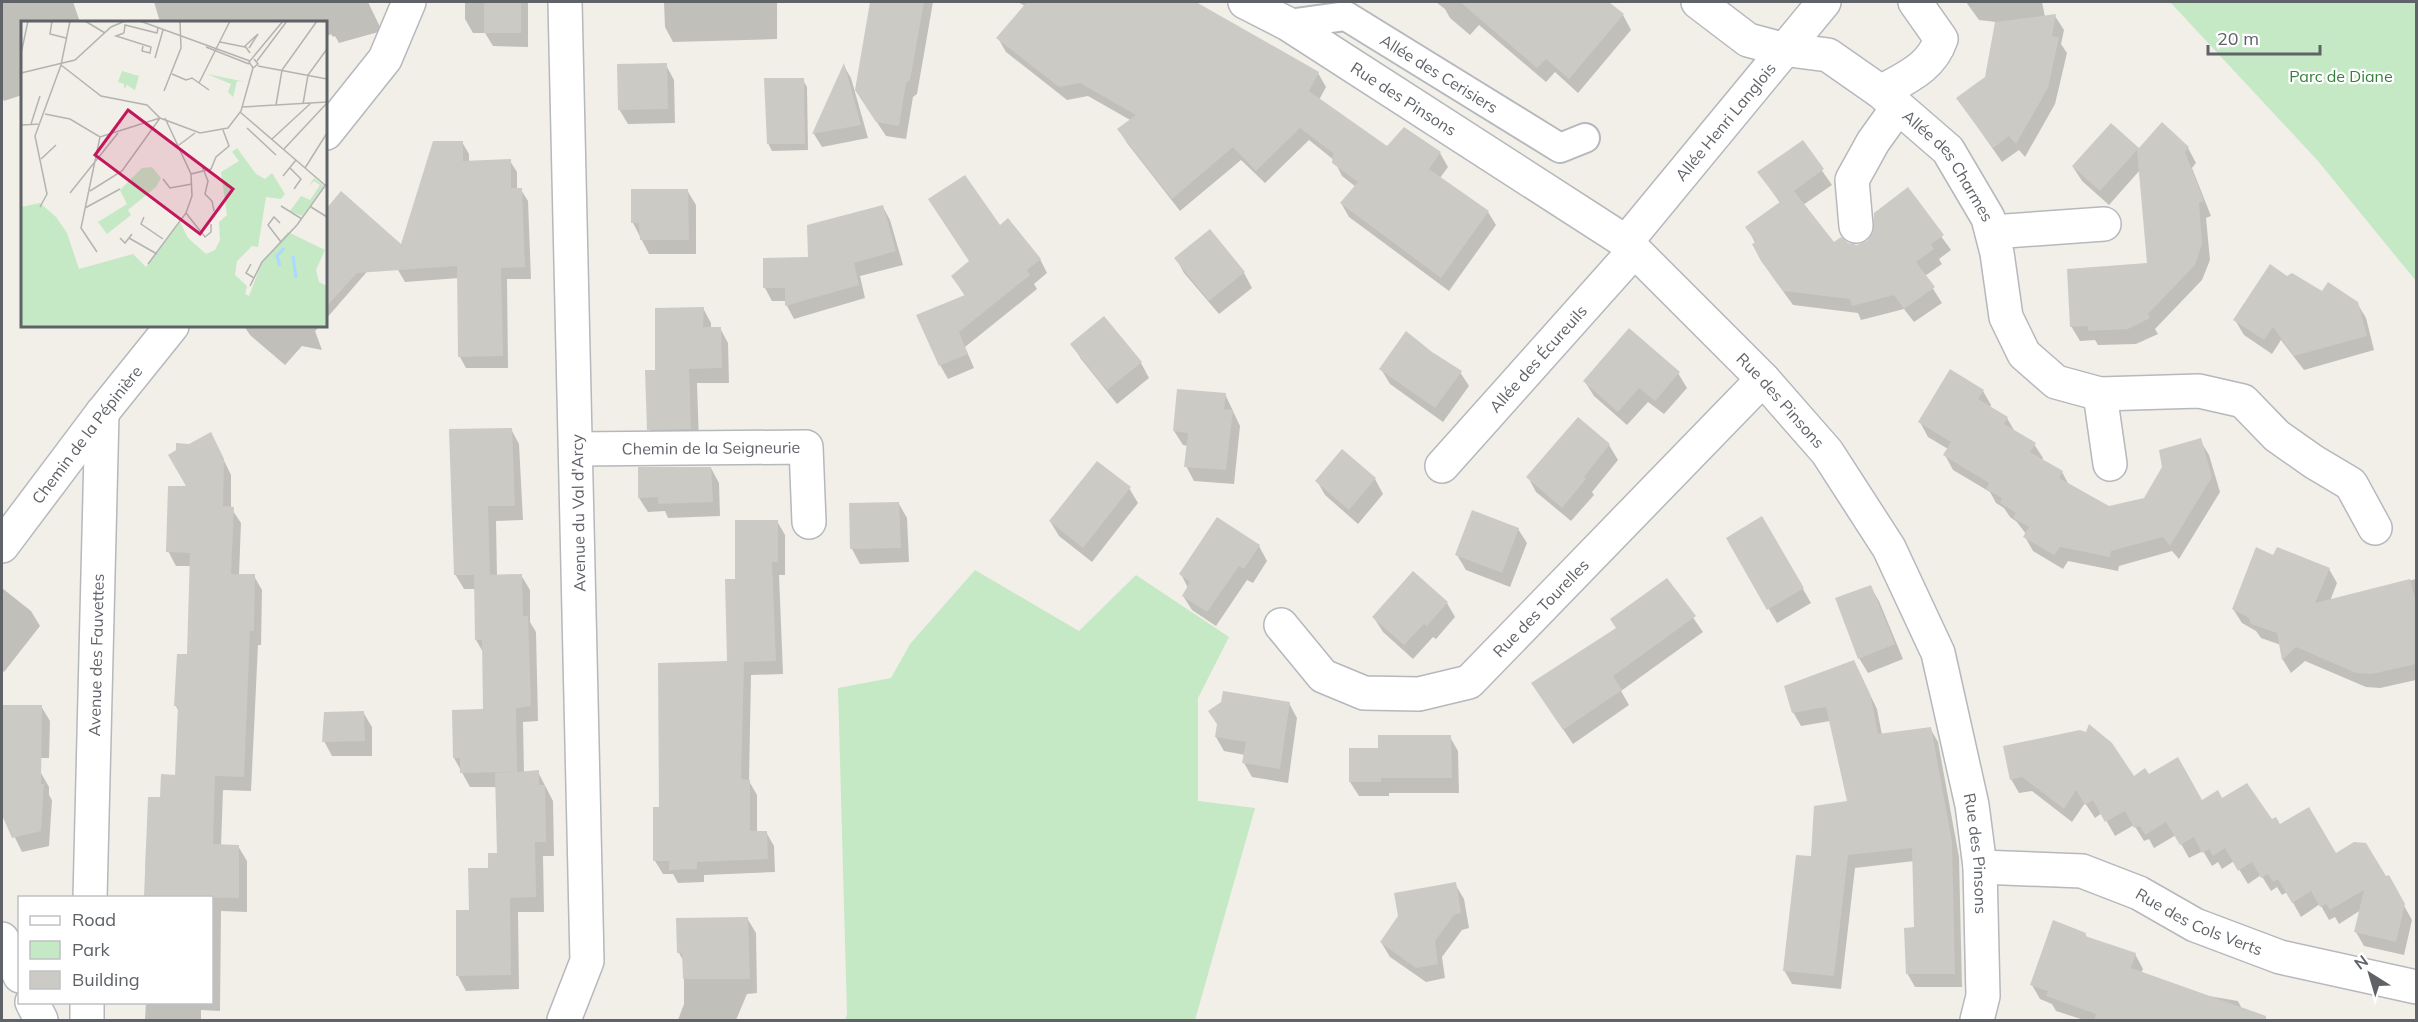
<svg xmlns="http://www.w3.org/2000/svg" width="2418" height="1022" font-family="Mulish,sans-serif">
  <rect width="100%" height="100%" fill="#f1efe8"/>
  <path fill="#c5e8c5" d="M 2170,2 L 2416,2 L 2416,281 L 2318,161 Z
    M 975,570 L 1079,631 L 1136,575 L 1229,637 L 1198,698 L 1198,801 L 1255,808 L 1195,1020 L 845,1020 L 847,1014 L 838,688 L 891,678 L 910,644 Z"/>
  <path fill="#0003" d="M 2,2 L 73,2 L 80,22 L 22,22 L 22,95 L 4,101 L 2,96 Z
    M 154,2 L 368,2 L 382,31 L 339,43 L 335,36 L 333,37 L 331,34 L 326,37 L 326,22 L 308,22 L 307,20 L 300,22 L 160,22 Z
    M 465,2 L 528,2 L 528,47 L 493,46 L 485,33 L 473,33 L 465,19 Z
    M 664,2 L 777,2 L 777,39 L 673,42 L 665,27 Z
    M 873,2 L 933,2 L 917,94 L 913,97 L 906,139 L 886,136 L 865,104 L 871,7 Z
    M 1018,2 L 1193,2 L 1318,73 L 1326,87 L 1319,100 L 1388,148 L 1404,129 L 1440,153 L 1448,167 L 1440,178 L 1488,212 L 1496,225 L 1449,291 L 1349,217 L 1341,203 L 1356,187 L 1342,176 L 1334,160 L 1309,140 L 1265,183 L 1241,160 L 1180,211 L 1127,143 L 1119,130 L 1132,121 L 1088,96 L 1067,100 L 1006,52 L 998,38 L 1025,6 Z
    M 1436,2 L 1607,2 L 1623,15 L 1631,30 L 1578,93 L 1555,72 L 1546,82 L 1479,25 L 1470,35 L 1450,18 L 1445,9 Z
    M 1966,2 L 2042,2 L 2045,17 L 2055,16 L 2064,30 L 2061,44 L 2067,53 L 2055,104 L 2025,157 L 2019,150 L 2002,162 L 1958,99 L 1987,78 L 1996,22 L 1979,20 Z
    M 666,65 L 674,80 L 675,123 L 628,124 L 619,109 Z
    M 844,66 L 851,78 L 868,138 L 822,147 L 814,134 Z
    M 803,80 L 807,87 L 808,150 L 772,151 L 768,143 Z
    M 2111,125 L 2139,150 L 2188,148 L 2196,163 L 2192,168 L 2211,216 L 2206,218 L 2210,260 L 2202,280 L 2155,329 L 2158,334 L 2136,344 L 2098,345 L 2095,340 L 2080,341 L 2071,326 L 2148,265 L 2140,170 L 2109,205 L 2082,181 L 2073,167 Z
    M 462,142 L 469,154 L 469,162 L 510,161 L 517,172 L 517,190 L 521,190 L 528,201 L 531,279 L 507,279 L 508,368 L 466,368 L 460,357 L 459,278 L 405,282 L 398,270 Z
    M 1802,142 L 1832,185 L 1803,205 L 1833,244 L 1857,246 L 1868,242 L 1908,190 L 1951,250 L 1939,259 L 1942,264 L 1925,276 L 1942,303 L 1914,322 L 1904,309 L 1861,320 L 1858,313 L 1793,305 L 1772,276 L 1747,227 L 1780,203 L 1759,172 Z
    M 687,190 L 696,205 L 696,254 L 649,254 L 633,223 Z
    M 341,193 L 391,244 L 326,319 L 326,212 Z
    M 883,207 L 890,220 L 903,265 L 860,276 L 865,298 L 794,319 L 787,306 L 786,301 L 772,301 L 765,288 Z
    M 1000,227 L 1040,259 L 1047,273 L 1034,284 L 1037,289 L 965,347 L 974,368 L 948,379 L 940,365 L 965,296 L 953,277 L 970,262 Z
    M 1209,231 L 1244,273 L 1252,288 L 1219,314 L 1184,273 L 1176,258 Z
    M 2287,277 L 2322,293 L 2357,303 L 2366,318 L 2374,350 L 2304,370 L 2281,340 L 2272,354 L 2244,335 L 2235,320 Z
    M 703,308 L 711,323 L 711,328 L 720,328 L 728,343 L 729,383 L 697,383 L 699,444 L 657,444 L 649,429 Z
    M 1104,318 L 1141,363 L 1149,378 L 1117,404 L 1081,359 L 1072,344 Z
    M 244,326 L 320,326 L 315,331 L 322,350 L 302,346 L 285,365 L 250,335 Z
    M 1431,353 L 1460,372 L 1469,386 L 1443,422 L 1390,384 L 1381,369 Z
    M 1678,373 L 1687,388 L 1664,414 L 1648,402 L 1627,425 L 1594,396 L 1585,382 Z
    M 1983,391 L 1991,405 L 1990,408 L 2007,418 L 2015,432 L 2034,444 L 2043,458 L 2042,460 L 2062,472 L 2069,485 L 2109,507 L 2145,499 L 2200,440 L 2209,455 L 2220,492 L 2179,559 L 2172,551 L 2119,566 L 2118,571 L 2068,561 L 2063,569 L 2033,551 L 2025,537 L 2026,534 L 2017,522 L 2010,517 L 2004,508 L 1996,503 L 1990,492 L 1953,470 L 1945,455 L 1948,449 L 1928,437 L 1920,422 Z
    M 1225,394 L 1240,426 L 1234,484 L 1194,481 L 1186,466 L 1188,446 L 1183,445 L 1174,431 Z
    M 1578,419 L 1609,445 L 1618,460 L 1592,492 L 1594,495 L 1571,521 L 1536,492 L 1528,477 Z
    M 511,429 L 519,444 L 523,520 L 496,521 L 497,576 L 521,575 L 530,590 L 530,622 L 536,632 L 538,721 L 523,722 L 524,773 L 538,772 L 553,801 L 554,856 L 543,856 L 544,912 L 518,912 L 519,989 L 466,991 L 458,976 L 471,912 L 498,855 L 496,787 L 470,787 L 454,758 L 485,711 L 483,652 L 476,640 L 475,589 L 464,589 L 455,574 Z
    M 218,448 L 231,475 L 231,508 L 241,523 L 239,575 L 254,576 L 262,590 L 261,645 L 258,645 L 251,791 L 223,790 L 221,846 L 238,846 L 247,861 L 247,912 L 221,911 L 220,1011 L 201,1010 L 201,1020 L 145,1020 L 146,1002 L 212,1002 L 212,898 L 145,898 L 146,847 L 149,847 L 177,777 L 179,712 L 176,706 L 178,655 L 188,655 L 191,566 L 176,566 L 168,551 L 188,488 Z
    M 711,468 L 719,483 L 720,516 L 668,518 L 665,511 L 648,512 L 639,498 Z
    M 1375,479 L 1383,494 L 1358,524 L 1325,495 L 1317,481 Z
    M 1129,488 L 1138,503 L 1092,562 L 1059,536 L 1050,521 Z
    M 899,504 L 907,518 L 909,562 L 860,564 L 852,549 Z
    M 1762,518 L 1811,603 L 1777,623 L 1728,539 Z
    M 777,521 L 785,535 L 785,575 L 779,575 L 783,674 L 751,675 L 749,781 L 757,795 L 757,832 L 766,832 L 774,846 L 775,872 L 704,875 L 704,882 L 678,883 L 673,874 L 663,874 L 655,861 L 661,809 L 728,662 L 737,580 Z
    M 1518,529 L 1527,543 L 1510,587 L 1466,570 L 1457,555 Z
    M 1259,546 L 1267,561 L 1253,583 L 1247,580 L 1216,626 L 1192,610 L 1183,596 L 1188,588 L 1181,574 Z
    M 2274,557 L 2329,569 L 2337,583 L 2330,601 L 2416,579 L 2416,680 L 2380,688 L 2366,687 L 2305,661 L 2291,673 L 2283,660 L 2281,645 L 2261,638 L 2256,631 L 2242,623 L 2233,609 Z
    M 1667,580 L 1703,632 L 1621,691 L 1629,705 L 1573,744 L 1542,698 L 1617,629 Z
    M 1870,586 L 1879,601 L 1903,659 L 1868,673 L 1859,658 Z
    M 2,588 L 31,611 L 40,626 L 4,672 L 2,670 Z
    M 1447,603 L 1455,617 L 1436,639 L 1433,637 L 1413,659 L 1383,632 L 1374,618 Z
    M 1861,676 L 1877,709 L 1882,735 L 1930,728 L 1938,742 L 1959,857 L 1962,987 L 1915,987 L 1907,973 L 1916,929 L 1914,861 L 1855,868 L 1841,989 L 1792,984 L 1784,970 L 1812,858 L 1848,802 L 1830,721 L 1801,726 L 1793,712 Z
    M 1289,703 L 1297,718 L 1288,783 L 1252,777 L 1244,763 L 1245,755 L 1224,751 L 1216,737 Z
    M 41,706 L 50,721 L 49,758 L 5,758 L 2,751 L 2,707 Z
    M 363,712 L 372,727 L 372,756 L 332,756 L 324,741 Z
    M 1450,737 L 1458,751 L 1459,793 L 1389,793 L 1389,796 L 1359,796 L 1350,782 L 1379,750 Z
    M 2005,747 L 2133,778 L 2148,776 L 2202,802 L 2222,800 L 2272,821 L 2336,855 L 2386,878 L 2388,877 L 2412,920 L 2404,955 L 2364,946 L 2356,932 L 2361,910 L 2339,924 L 2335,917 L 2329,920 L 2320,904 L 2301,917 L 2287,892 L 2282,895 L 2277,887 L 2271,891 L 2261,875 L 2248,884 L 2234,861 L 2222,869 L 2218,862 L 2212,866 L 2203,851 L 2189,858 L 2176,835 L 2154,848 L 2149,839 L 2144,841 L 2134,825 L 2115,836 L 2102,813 L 2095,818 L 2085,803 L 2072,822 L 2032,791 L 2019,793 L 2011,779 Z
    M 41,773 L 49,787 L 49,795 L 52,800 L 49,846 L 22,852 L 2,811 L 2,791 Z
    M 1455,884 L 1464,899 L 1469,928 L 1462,930 L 1442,957 L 1445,978 L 1426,982 L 1390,957 L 1381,942 Z
    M 747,918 L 756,933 L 757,993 L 747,994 L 736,1020 L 678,1020 L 684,1004 L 684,962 L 679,953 Z
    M 2085,934 L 2088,939 L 2135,954 L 2143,969 L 2141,973 L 2203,995 L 2238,1001 L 2246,1017 L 2267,1020 L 2084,1020 L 2056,1011 L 2052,1004 L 2040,999 L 2032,985 Z"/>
  <path fill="#cccac5" d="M 484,2 L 521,2 L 521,33 L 484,33 Z
    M 870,2 L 924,2 L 910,80 L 906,83 L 899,126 L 876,122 L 855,90 Z
    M 1027,2 L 1196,2 L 1319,72 L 1309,91 L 1387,146 L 1404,127 L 1441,152 L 1429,169 L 1489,211 L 1441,278 L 1340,203 L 1358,182 L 1332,163 L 1333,153 L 1300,128 L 1256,171 L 1233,147 L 1172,199 L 1117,129 L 1136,115 L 1080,83 L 1059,87 L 996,38 Z
    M 1460,2 L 1609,2 L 1624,14 L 1569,79 L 1546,59 L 1537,68 Z
    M 2056,14 L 2052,36 L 2059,37 L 2048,88 L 2016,144 L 2009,136 L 1993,148 L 1956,98 L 1985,77 L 1995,22 Z
    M 667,63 L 668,109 L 618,110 L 617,64 Z
    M 844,63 L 861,125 L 812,134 Z
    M 764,78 L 804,78 L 805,144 L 767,144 Z
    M 2162,122 L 2189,147 L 2185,152 L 2204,201 L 2199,203 L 2202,244 L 2195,265 L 2148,314 L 2150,318 L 2128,329 L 2088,331 L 2088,326 L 2070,327 L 2067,269 L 2147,263 L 2137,150 L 2100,191 L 2072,166 L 2111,123 L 2139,148 Z
    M 1803,140 L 1824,169 L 1794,191 L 1834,242 L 1841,237 L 1848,243 L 1857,245 L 1867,241 L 1873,233 L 1874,213 L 1908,187 L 1944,235 L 1931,244 L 1934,249 L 1916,262 L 1935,287 L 1904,309 L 1894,295 L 1852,306 L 1850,299 L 1783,291 L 1761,261 L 1752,244 L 1756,242 L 1745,227 L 1780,202 L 1757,172 Z
    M 433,141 L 463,141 L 463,161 L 511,159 L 511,188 L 522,188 L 525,267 L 501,268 L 503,356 L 458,357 L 457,266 L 357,273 L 326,307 L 326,209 L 341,191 L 401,244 Z
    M 965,175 L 1000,225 L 1008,218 L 1041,259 L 1027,270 L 1030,275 L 959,332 L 968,354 L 939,366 L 916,315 L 965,295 L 951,276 L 969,261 L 928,199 Z
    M 631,189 L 688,189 L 689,240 L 640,240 L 639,223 L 631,223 Z
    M 883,205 L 896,251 L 854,263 L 859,285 L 785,306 L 785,288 L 763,288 L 763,258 L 808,257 L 807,225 Z
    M 1210,229 L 1245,272 L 1209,301 L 1174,258 Z
    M 2270,264 L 2287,276 L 2292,273 L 2322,291 L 2328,282 L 2358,302 L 2367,336 L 2294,356 L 2273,327 L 2264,340 L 2233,320 Z
    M 704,307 L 703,327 L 721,327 L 722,368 L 689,369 L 691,429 L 647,430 L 645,370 L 655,370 L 655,308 Z
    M 1104,316 L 1142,362 L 1107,390 L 1070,344 Z
    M 1629,328 L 1680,372 L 1655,401 L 1639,388 L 1618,412 L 1583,381 Z
    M 1406,331 L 1432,352 L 1462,371 L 1435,408 L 1379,369 Z
    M 1950,369 L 1984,390 L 1978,399 L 2008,417 L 2004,424 L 2036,443 L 2030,452 L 2063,471 L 2059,478 L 2109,506 L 2144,498 L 2162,467 L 2159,450 L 2201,438 L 2212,477 L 2170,546 L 2163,537 L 2111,551 L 2110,557 L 2060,547 L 2054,555 L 2023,537 L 2029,527 L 2013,518 L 2016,513 L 2000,503 L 2002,498 L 1986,489 L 1989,483 L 1943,455 L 1951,442 L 1918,422 Z
    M 1177,389 L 1226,393 L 1224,409 L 1233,410 L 1226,470 L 1184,467 L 1188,433 L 1173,431 Z
    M 1578,417 L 1610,444 L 1584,477 L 1586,479 L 1562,508 L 1526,477 Z
    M 512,428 L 515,506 L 488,506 L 490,575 L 454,575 L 449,429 Z
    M 211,432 L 224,459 L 223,506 L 234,507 L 231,574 L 255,574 L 254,631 L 250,631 L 244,777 L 215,776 L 213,844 L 239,845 L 239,898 L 144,897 L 148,797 L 160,797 L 161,774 L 175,775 L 178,706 L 174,706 L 177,654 L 187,654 L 190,553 L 166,552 L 168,486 L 186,486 L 168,455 L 176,450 L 176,443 L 189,444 Z
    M 1342,449 L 1376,478 L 1349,510 L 1315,481 Z
    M 1097,461 L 1131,487 L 1083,548 L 1049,521 Z
    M 638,467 L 711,467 L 713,502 L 658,504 L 658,497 L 638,498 Z
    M 899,502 L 901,548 L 850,549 L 849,503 Z
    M 1472,510 L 1519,528 L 1502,573 L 1455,555 Z
    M 1762,516 L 1804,588 L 1767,610 L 1726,538 Z
    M 1217,517 L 1260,545 L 1244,569 L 1239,566 L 1207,612 L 1182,596 L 1190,582 L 1179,574 Z
    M 735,520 L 778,520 L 778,562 L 772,562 L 776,661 L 744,662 L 741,779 L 750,780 L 750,831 L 767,831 L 768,859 L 697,862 L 697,869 L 669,870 L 669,861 L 653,861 L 653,807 L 659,807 L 658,663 L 727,661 L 725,579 L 735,579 Z
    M 2256,547 L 2273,555 L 2277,547 L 2330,568 L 2315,603 L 2410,579 L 2416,602 L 2416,664 L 2372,674 L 2356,673 L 2296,647 L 2282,660 L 2277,633 L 2251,624 L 2249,618 L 2232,609 Z
    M 1413,571 L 1448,602 L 1427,626 L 1424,624 L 1404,645 L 1372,617 Z
    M 522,574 L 523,616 L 528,616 L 531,706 L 516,708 L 517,772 L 539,770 L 539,785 L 545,785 L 546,842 L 535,842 L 536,897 L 510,898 L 511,975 L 456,976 L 456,910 L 469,910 L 468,868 L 488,868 L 488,853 L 497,853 L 495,773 L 516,772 L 460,773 L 460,758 L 453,758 L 452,710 L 483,709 L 482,640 L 475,640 L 474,575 Z
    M 1667,578 L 1696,616 L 1613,676 L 1622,690 L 1563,730 L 1531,683 L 1616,628 L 1610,619 Z
    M 1871,585 L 1895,644 L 1858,659 L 1835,598 Z
    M 1854,660 L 1870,694 L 1878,734 L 1931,727 L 1952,842 L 1955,974 L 1906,974 L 1904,928 L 1914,927 L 1912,848 L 1848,855 L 1834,976 L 1783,971 L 1796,855 L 1811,856 L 1814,806 L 1847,801 L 1826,707 L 1792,713 L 1784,686 Z
    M 1223,691 L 1290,702 L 1280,769 L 1242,763 L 1246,742 L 1215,737 L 1217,724 L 1208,711 L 1221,702 Z
    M 2,705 L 42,705 L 41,784 L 44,784 L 41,831 L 12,838 L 2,815 Z
    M 364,711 L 365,741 L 322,742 L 324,712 Z
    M 2089,724 L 2112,743 L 2134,776 L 2145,768 L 2149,774 L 2178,757 L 2202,800 L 2218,790 L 2222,798 L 2247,783 L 2272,819 L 2276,817 L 2280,824 L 2309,807 L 2336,853 L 2354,842 L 2366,843 L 2386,876 L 2389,875 L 2405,904 L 2396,942 L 2354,932 L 2364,890 L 2330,910 L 2326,904 L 2320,907 L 2311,891 L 2292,903 L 2278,879 L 2273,882 L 2268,874 L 2261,878 L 2252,862 L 2238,871 L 2225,848 L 2213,856 L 2209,849 L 2202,853 L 2194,837 L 2180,845 L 2166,822 L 2145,835 L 2140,826 L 2134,828 L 2125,811 L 2105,822 L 2093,800 L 2085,805 L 2076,790 L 2064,809 L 2022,777 L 2010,780 L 2003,746 L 2080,730 L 2086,732 Z
    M 1378,735 L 1451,735 L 1452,778 L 1381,778 L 1381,782 L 1349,782 L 1349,748 L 1378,748 Z
    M 1456,882 L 1461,913 L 1454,915 L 1435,941 L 1438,964 L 1416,968 L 1380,942 L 1398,916 L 1394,893 Z
    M 748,917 L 750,979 L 683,979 L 682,953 L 677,953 L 676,918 Z
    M 2053,920 L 2086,933 L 2085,936 L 2136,953 L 2131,968 L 2266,1016 L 2266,1020 L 2094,1020 L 2096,1014 L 2046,996 L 2048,991 L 2030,985 Z"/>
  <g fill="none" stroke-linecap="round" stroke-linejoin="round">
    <defs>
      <g id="pedestrian">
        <path id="s1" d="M 1288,24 L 1346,16 L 1560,148 L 1585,138"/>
      </g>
      <g id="minor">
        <path id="s2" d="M 1245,2 L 1288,24 L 1626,242 L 1763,379 L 1827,452 L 1889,548 L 1938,653 L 1972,805 L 1980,867 L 1983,996 L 1977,1020"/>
        <path id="s3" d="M 1698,2 L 1748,40 L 1782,49 L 1828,55 L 1881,92 L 1948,150 L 1988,218 L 1997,253 L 2006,317 L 2024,354 L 2056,382 L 2100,394 L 2199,391 L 2243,401 L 2277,436 L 2314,462 L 2351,484 L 2375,528"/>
        <path d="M 1881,92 C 1907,77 1931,68 1941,39 L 1915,2"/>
        <path d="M 326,133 L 385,59 L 409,2"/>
        <path d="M 1856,226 L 1852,180 L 1873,142 L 1898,107"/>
        <path d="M 1992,232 L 2104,224"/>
        <path id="s4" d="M 1626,242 L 1824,2"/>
        <path d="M 2100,394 L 2110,464"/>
        <path id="s5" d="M 576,449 L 806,447 L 809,522"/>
        <path id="s6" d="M 1442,466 L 1634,251"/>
        <path id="s7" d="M 2,546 L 102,413 L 172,326"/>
        <path id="s8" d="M 1281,625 L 1323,676 L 1364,693 L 1419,694 L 1469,682 L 1763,379"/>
        <path id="s9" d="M 1980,867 L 2082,871 L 2139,893 L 2195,925 L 2280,957 L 2416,987"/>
        <path id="s10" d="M 90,898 L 102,413"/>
        <path d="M 2,939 L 20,976"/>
        <path d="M 32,1002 L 41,1020"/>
        <path d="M 87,1020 L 87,1002"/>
        <path d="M 564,1020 L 587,961 L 565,2"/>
      </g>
    </defs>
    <use href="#pedestrian" stroke="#b5b8bc" stroke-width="32"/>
    <use href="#minor" stroke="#b5b8bc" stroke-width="36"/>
    <use href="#pedestrian" stroke="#fff" stroke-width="28"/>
    <use href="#minor" stroke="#fff" stroke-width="33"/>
  </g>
  <g text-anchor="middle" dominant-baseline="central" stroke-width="4.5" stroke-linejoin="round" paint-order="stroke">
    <g font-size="16" fill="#5f6368" stroke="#fff">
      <text stroke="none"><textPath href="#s1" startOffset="168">Allée des Cerisiers</textPath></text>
      <text stroke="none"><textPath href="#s2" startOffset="186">Rue des Pinsons</textPath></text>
      <text stroke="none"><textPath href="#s4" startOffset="156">Allée Henri Langlois</textPath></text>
      <text stroke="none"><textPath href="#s3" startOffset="310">Allée des Charmes</textPath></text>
      <text stroke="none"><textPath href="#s6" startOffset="144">Allée des Écureuils</textPath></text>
      <text stroke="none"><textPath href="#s2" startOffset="672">Rue des Pinsons</textPath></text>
      <text stroke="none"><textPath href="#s7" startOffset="140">Chemin de la Pépinière</textPath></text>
      <text stroke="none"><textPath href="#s5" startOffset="135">Chemin de la Seigneurie</textPath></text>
      <text transform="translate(578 513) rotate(-91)">Avenue du Val d'Arcy</text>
      <text stroke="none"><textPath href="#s8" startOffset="320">Rue des Tourelles</textPath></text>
      <text stroke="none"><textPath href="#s10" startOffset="243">Avenue des Fauvettes</textPath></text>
      <text stroke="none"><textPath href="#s2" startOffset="1176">Rue des Pinsons</textPath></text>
      <text stroke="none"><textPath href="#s9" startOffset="230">Rue des Cols Verts</textPath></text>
    </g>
    <g font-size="16" fill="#348238" stroke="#fff">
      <text x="2341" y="76">Parc de Diane</text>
    </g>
  </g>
  <g transform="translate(21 21)">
    <rect width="306" height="306" fill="#f1efe8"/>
    <path d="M 101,50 L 118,55 L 114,69 L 106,64 L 103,68 L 103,63 L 97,61 ZM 186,53 L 191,54 L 225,61 L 216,60 L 212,76 L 207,71 L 210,63 ZM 216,127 L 235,153 L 244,158 L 251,152 L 264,173 L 260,178 L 245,176 L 237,226 L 231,225 L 216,240 L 214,254 L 226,265 L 224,273 L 228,275 L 241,241 L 267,211 L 304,229 L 295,249 L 298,261 L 306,265 L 306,306 L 0,306 L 0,186 L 19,182 L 35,196 L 46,212 L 58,248 L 112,233 L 125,246 L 159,201 L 167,217 L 185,233 L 194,229 L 199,219 L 198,201 L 206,194 L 200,151 L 218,140 L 211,131 ZM 131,146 L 140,157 L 135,166 L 107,189 L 110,194 L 86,213 L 77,201 L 106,183 L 99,169 L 121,147 ZM 293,157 L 303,165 L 281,195 L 269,190 L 280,175 L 289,179 L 299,164 L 293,160 L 288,165 Z" fill="#c5e8c5"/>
    <path fill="none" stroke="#aadaff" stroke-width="3" d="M 272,235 L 275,257M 259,245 L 256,235 L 263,227"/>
    <path fill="none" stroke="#b3b3b1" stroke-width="1.5" d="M 31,0 L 29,13 L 45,17M 64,0 L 84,12M 119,0 L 229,40M 103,12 L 95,15 L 130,26 L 129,32 L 121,30 L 122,25M 103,12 L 104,4 L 136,12 L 137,7M 199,21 L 224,26M 185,26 L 228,43M 228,27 L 237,13 L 224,25 L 229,32M 0,33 L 7,0M 134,37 L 142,9M 233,38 L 237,43 L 232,47 L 228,41 L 262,0M 236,40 L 266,0M 40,44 L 80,75 L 126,84 L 139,97 L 179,112 L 207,107 L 220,90 L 232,47M 237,45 L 306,58M 0,52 L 54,39 L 90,6 L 104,0M 151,53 L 165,59 L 171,57 L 188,69M 178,62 L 209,0M 143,70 L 160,27 L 159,0M 282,83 L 287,54 L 306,28M 255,84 L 261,49 L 296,0M 221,86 L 306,81M 219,91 L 305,165M 24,93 L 49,98 L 79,116 L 139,97M 10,103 L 19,75M 0,104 L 19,103M 226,107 L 255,134M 251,118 L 290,82M 158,124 L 174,112M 263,128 L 306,82M 20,138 L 35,124M 181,145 L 187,160 L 184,173 L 191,180 L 193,190M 269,147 L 280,158 L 273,168M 284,147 L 306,112M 170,153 L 190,148 L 195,136 L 208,125 L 202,109M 262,155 L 275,139M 142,158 L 149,167 L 171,163M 69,170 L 101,150 L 139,97M 49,172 L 97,112M 260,185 L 281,198M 19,186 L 26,173 L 14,115 L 40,44 L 49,0M 290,186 L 306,196M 64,187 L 99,168M 165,192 L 184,216 L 190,211 L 190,203M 123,196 L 120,203 L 142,218M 259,202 L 253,196 L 247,204 L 260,221M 99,217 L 104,222 L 111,213M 108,217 L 136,233M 76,231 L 60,207 L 79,116M 127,243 L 165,192 L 171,175 L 170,153 L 144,97M 230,243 L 225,252 L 233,257M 229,265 L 241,241 L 276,204 L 306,162"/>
    <path fill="#c2185b" fill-opacity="0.15" stroke="#c2185b" stroke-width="3" d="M 107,89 L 212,168 L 179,213 L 74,134 Z"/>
    <rect width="306" height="306" fill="none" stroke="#5f6368" stroke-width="3"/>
  </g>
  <rect width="2418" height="1022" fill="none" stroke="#5f6368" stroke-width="6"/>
  <rect x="18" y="896" width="195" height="108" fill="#ffffff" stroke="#bfc1c3" stroke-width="1.5"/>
  <rect x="30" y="916" width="30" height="9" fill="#ffffff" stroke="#bfc1c3" stroke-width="1.5"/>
  <text x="72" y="926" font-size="18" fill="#5f6368">Road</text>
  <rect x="30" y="941" width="30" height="18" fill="#c5e8c5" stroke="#bfc1c3" stroke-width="1.5"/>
  <text x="72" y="956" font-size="18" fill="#5f6368">Park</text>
  <rect x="30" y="971" width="30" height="18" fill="#cccac5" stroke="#bfc1c3" stroke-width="1.5"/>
  <text x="72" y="986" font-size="18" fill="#5f6368">Building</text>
  <g transform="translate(2370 974) rotate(323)" stroke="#ffffff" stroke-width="4.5" paint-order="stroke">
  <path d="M0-4.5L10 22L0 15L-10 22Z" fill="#5f6368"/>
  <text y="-9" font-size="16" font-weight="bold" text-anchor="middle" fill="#5f6368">N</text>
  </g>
  <path d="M2208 45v9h112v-9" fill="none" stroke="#5f6368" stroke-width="3"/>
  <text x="2217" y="45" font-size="18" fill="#5f6368" stroke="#ffffff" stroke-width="4.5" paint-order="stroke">20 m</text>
</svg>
